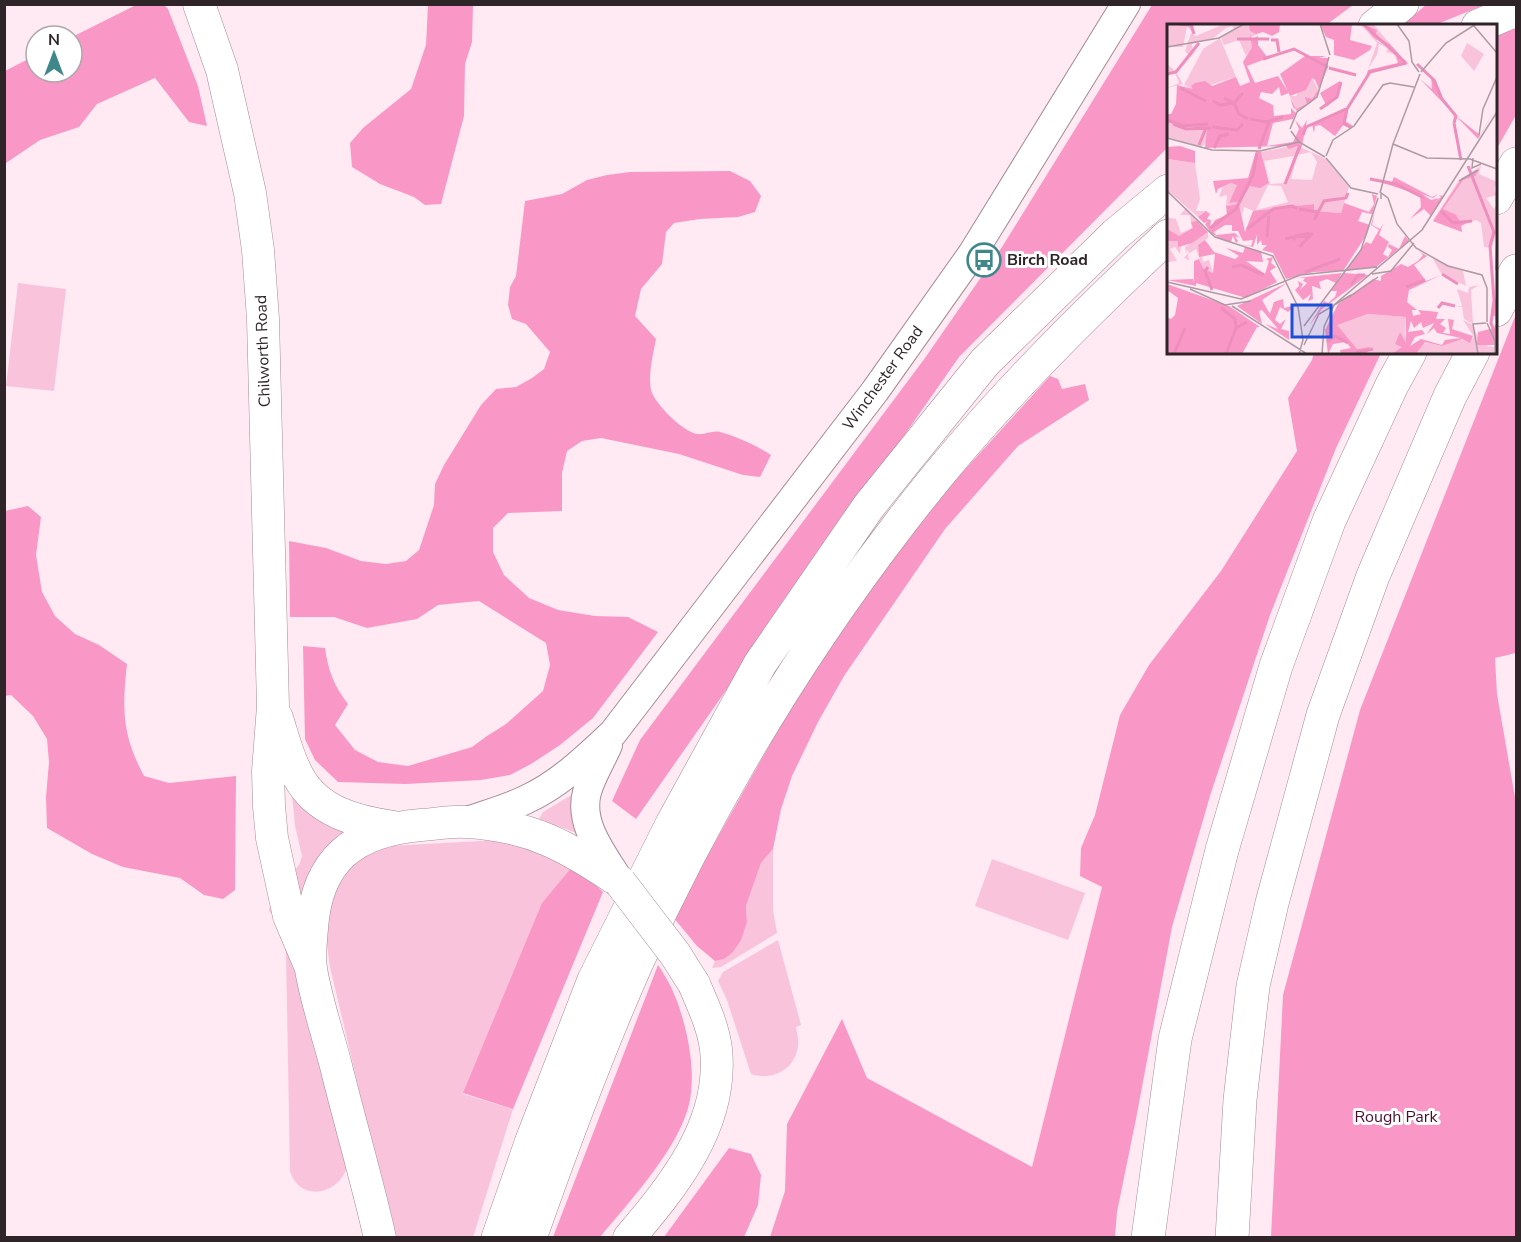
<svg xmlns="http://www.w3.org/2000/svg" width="1521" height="1242" font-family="'Nunito Sans',sans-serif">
  <rect width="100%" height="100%" fill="#ffe9f2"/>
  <path fill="#fac3dc" d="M 18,283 L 66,289 L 54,391 L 6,386 Z
    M 575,793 L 582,835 L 539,819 L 543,812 Z
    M 292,794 L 346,831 L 302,910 L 293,873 L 300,863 L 302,856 L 295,826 Z
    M 500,840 L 533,846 L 572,867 L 463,1094 L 513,1109 L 473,1237 L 394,1237 L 330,967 L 325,931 L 338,878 L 357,857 L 388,846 Z
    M 773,849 L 773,910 L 777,933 L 721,967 L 712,968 L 715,961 L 724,959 L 747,922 L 746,906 L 761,863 Z
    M 992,859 L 1085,893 L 1068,940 L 975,906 Z
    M 275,889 L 347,1167 C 338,1196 299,1202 290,1171 L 286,954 C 284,938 280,922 269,911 L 272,895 Z
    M 778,940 L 801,1025 L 796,1027 C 797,1033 799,1040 798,1046 C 795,1070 772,1081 751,1074 L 727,1000 L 718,981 L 723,972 Z"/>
  <path fill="#f998c6" d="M 136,5 L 164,5 L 168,9 L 198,86 L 207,126 L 189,122 L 155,78 L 97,104 L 79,127 L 40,140 L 6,163 L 5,169 L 5,71 L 36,55 L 36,72 L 72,72 L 72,37 Z
    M 428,5 L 473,5 L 472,42 L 465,64 L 464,116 L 441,204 L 425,205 L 414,197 L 380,184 L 352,167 L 350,143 L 363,128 L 411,89 L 426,45 Z
    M 1152,5 L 1353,5 L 1326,25 L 1168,26 L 1168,147 L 959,357 L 636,819 L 612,801 L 640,740 L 925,358 L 1002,247 Z
    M 1426,5 L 1484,5 L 1435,25 L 1401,26 Z
    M 1516,24 L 1516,115 L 1496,150 L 1496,33 Z
    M 730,171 L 750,181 L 761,196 L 755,212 L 738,217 L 700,219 L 674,223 L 666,232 L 662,264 L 641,289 L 635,316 L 656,339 C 653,355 648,374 651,390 C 654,403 683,432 697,434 C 705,435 713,430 720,432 C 736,436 757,446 771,455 L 760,477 L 743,475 L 679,454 L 601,438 L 582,441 L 567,451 L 562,473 L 562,511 L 508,513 L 493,528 L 493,552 L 504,575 L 529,598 L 558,610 L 595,616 L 628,617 L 658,632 L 593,718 L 560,745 L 531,764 L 510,775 L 481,780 L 406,784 L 338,782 L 315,760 L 305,739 L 303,646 L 325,648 C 328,670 334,686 348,704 L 335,725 L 355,750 L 378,762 L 408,766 L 472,747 L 487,736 L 506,724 L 543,691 L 550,665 L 546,643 L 479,601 L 438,605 L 417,619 L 367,628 L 334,617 L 290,617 L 289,541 L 326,548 L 361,561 L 386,564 L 406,561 L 419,550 L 434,505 L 435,484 L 444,465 L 481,405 L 496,389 L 516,387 L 532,378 L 544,369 L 550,352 L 526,324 L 512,319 L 508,305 L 510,287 L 516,276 L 525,201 L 562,194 L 587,180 L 607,175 L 630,172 Z
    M 1516,314 L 1516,653 L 1495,658 L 1497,694 L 1516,803 L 1516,1237 L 1271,1237 L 1283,995 L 1360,710 Z
    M 1314,353 L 1381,353 L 1336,448 L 1270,615 L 1210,796 L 1172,927 L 1136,1119 L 1117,1212 L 1115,1237 L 770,1237 L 785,1191 L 787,1124 L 842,1019 L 867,1078 L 1032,1167 L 1102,887 L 1080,876 L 1081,848 L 1095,815 L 1120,715 L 1149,665 L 1221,571 L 1297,451 L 1288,398 L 1312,360 Z
    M 1050,376 L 1058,379 L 1062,389 L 1085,384 L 1089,400 L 1018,446 L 945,529 L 844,676 L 818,722 L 792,776 L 781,809 L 773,849 L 761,863 L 746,906 L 747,922 L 741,940 L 733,952 L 724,959 L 715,961 L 697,946 L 673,917 L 815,664 L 930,508 Z
    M 28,506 L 41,517 L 36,555 L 42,592 L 55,616 L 75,634 L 99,645 L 127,664 C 122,709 122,735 144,776 L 169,783 L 236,776 L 235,890 L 223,899 L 204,895 L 180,878 L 123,867 L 92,854 L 47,828 L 46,797 L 49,762 L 47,739 L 33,716 L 11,695 L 5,696 L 5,511 Z
    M 572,867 L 586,876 L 603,892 L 513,1109 L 463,1093 L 542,903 Z
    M 658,965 C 672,985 679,1004 685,1027 C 691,1052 694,1075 690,1100 C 682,1145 629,1202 600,1237 L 553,1237 Z
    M 729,1148 L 751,1154 L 761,1175 L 758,1205 L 744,1237 L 664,1237 Z"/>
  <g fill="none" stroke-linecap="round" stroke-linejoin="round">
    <defs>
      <path id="secondary" d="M 608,745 C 602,759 591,777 587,792 C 578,825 604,855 620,882
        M 464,822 C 484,815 506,809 525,800 C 560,784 586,758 613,733 L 875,391 L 972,254 L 1126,4"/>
      <path id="primary" d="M 199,4 L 222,70 L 250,193 L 258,250 L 263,319 L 273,706 L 268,771 L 269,806 L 272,838 L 289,916 L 311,968
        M 277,718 C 283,737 288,758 298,776 C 317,812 357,822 394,827
        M 380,1238 C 367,1180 350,1123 336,1066 C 328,1035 316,1000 311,969 C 309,956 311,941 312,928 C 317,859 354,831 421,825 C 436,824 451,821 466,822 C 530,825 569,847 620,882
        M 629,1238 C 674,1185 724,1124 716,1049 C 713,1026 703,1005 694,984"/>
      <path id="highway" d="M 1375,26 L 1402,4
        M 1478,26 L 1516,10
        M 1496,198 L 1516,164
        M 1496,310 L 1516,271
        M 498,1238 L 531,1143 L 594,980 L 672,824 L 760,664 L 869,506 L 985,362 L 1116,234 L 1168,191
        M 530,1238 C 563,1144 597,1052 637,962 C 708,806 796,658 901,522 C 980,418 1073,325 1168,236
        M 1148,1238 L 1175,1039 L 1222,850 L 1276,666 L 1329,521 L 1392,385 L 1410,352
        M 1232,1238 L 1240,1100 L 1253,986 L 1272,903 L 1323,715 L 1373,576 L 1450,396 L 1473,352"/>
    </defs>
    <use href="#secondary" stroke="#a58c96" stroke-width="30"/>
    <use href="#primary" stroke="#a58c96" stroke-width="33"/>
    <use href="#highway" stroke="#a58c96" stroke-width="34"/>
    <use href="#secondary" stroke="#fff" stroke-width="28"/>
    <use href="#primary" stroke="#fff" stroke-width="32"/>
    <use href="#highway" stroke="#fff" stroke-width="33"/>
    <defs>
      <path id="primary-bridge" d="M 620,882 L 675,954 L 694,984"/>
    </defs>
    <use href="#primary-bridge" stroke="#a58c96" stroke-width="33" stroke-linecap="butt"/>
    <use href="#primary-bridge" stroke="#fff" stroke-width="32"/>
  </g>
  <defs>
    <symbol id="bus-ring" viewBox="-11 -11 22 22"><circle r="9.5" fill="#fff" stroke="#3f878b" stroke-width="1.5"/><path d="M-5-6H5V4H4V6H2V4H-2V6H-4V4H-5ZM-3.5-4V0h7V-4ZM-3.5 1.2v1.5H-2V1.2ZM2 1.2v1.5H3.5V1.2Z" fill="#3f878b"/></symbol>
  </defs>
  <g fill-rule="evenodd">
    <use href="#bus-ring" x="965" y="241" width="38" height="38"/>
  </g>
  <g text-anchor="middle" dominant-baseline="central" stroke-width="6" stroke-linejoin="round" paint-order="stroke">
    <g font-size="16" font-weight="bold" fill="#2f2529" stroke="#fff" text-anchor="start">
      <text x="1007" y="260">Birch Road</text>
    </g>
    <g font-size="16" fill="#2f2529" stroke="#fff">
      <text transform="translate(263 351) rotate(-92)">Chilworth Road</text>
      <text transform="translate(883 378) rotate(-54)">Winchester Road</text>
    </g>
    <g font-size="16" fill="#4a0f30" stroke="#fff">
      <text x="1396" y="1117">Rough Park</text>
    </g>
  </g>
  <g transform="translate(1167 24)">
    <rect width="330" height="330" fill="#ffe9f2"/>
    <path d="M 0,0 L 28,0 L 25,7 L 20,3 L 16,23 L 1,23 L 0,30 ZM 57,0 L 76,0 L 68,6 L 65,2 L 59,4 L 45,15 L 25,20 L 26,29 L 30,26 L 9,48 L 16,60 L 0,64 L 12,59 L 8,49 L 0,50 L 0,40 L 8,47 L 23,33 L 18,27 L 24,9 L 29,12 ZM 77,0 L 82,0 L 91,10 L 84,13 L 85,23 L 79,32 L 72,16 L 57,21 L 54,14 ZM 185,0 L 206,0 L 223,20 L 209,16 L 228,28 L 231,39 L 227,30 L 219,28 L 221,24 L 212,20 L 210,31 L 201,45 L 210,19 L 196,3 ZM 53,14 L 69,53 L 27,66 L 17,61 L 36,25 ZM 300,19 L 317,30 L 307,47 L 294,32 ZM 153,37 L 161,43 L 155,42 L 152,47 L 152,62 L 149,53 L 145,54 L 152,67 L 148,75 L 130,87 L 123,72 L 129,72 ZM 1,98 L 28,101 L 27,105 L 40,104 L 39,119 L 34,123 L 0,113 ZM 129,121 L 159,135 L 182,163 L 174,189 L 147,187 L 146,180 L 89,188 L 77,183 L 75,191 L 72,181 L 59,182 L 60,171 L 52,173 L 55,164 L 64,159 L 71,161 L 62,179 L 73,178 L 83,162 L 102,157 L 94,128 ZM 144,128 L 150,138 L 145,156 L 124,155 L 130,131 ZM 127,132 L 117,159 L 103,160 L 97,137 ZM 101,161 L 114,162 L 121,178 L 89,186 ZM 0,135 L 28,139 L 33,175 L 29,187 L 39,187 L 31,193 L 0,166 ZM 314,142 L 312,150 L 330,158 L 327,165 L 330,171 L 319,174 L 327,185 L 330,179 L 330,206 L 325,224 L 317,223 L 314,199 L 309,196 L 294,202 L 295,208 L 266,197 L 292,156 ZM 19,184 L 41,209 L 41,214 L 31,221 L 32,233 L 44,229 L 35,233 L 36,238 L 42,236 L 46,249 L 36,244 L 29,225 L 21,230 L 22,236 L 18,236 L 21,235 L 17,234 L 22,228 L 20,226 L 19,229 L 18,223 L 23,220 L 14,222 L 13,230 L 8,223 L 3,225 L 10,237 L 0,238 L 0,193 L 9,195 L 14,209 L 25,204 L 23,191 L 13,191 ZM 266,235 L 296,247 L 299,262 L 274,249 ZM 312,261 L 304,266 L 306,300 L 297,295 L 295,283 L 289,282 L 295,282 L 290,265 L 301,269 L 302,263 ZM 25,290 L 17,318 L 9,328 L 2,326 L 9,306 L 15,304 L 17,314 L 20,304 L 18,291 ZM 202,290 L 239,293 L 238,310 L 245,330 L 199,330 L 203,324 L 190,325 L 170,304 L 170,300 ZM 296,296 L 306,301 L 314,321 L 313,312 L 321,311 L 324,317 L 320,322 L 328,323 L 327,330 L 249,330 L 258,318 L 275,322 L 292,315 L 303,318 L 307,313 Z" fill="#fac3dc" fill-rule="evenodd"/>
    <path d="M 82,0 L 113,0 L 112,8 L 105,12 L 96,8 L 89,10 L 83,7 ZM 153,0 L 185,0 L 183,16 L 205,22 L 203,26 L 187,36 L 167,31 L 167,16 L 159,13 ZM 196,0 L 210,6 L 208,12 L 223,20 L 241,40 L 202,48 L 199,53 L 201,46 L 231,39 L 228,28 L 206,13 ZM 83,10 L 85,15 L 91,12 L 91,21 L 101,34 L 80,42 L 88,59 L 111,52 L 122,69 L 114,72 L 112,63 L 105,70 L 94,68 L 92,74 L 106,81 L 107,92 L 124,90 L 124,84 L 129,89 L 126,95 L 106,99 L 100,122 L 126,118 L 132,105 L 128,96 L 135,104 L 140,96 L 135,122 L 123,144 L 131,122 L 122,125 L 119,122 L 38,124 L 40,104 L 27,106 L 27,101 L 13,104 L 3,98 L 0,101 L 0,90 L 4,90 L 9,80 L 10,61 L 26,65 L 24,62 L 28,59 L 38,57 L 45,62 L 69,53 L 73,62 L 83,58 L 76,38 L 85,23 ZM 138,32 L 159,32 L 152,34 L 161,34 L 161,43 L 149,73 L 143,79 L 130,87 L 126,83 L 123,73 L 129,85 L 140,80 L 138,73 L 145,75 L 152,65 L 148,56 L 145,54 L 139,66 L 123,72 L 113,50 ZM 264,52 L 269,57 L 275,73 L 289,92 L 313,111 L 330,82 L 311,115 L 253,55 L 265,65 ZM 173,57 L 169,73 L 160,83 L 153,69 ZM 178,84 L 178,97 L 186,102 L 183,105 L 177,100 L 168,112 L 153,101 L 148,102 L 147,109 L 145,100 ZM 13,122 L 28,127 L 28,139 L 0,135 L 0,123 ZM 89,127 L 94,128 L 102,159 L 93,164 L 83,162 L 73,178 L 62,179 L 70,161 L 64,159 L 51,165 L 49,170 L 46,157 L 81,154 ZM 312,146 L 308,152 L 296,156 L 276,185 L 301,196 L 289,191 L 293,197 L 304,196 L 294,202 L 295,208 L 266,197 L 295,154 ZM 227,153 L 265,173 L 271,170 L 266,174 L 255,170 L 264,176 L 272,174 L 267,179 L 274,173 L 272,171 L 276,172 L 264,192 L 257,185 L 243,195 L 254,183 L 253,171 L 216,159 L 225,158 ZM 205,170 L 210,172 L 205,190 L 195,188 L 191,197 L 203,201 L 200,210 L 176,247 L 147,248 L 119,255 L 106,229 L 95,226 L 100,221 L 95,221 L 94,216 L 90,221 L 90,211 L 86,223 L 73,220 L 84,222 L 86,216 L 76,217 L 71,207 L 65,207 L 65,201 L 58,201 L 47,208 L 49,211 L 68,209 L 73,214 L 68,212 L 71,217 L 69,219 L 66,212 L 64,218 L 54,215 L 44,209 L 38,200 L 41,197 L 37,199 L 31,193 L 39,187 L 43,190 L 40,195 L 44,196 L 43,204 L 48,196 L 60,191 L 59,182 L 72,180 L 78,208 L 86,187 L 147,180 L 147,187 L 174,189 L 177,179 L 202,188 L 207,180 ZM 208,187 L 205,201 L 213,205 L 216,200 L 212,211 L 222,218 L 216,230 L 221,233 L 225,226 L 221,223 L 222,220 L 232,225 L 238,212 L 242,217 L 209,243 L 178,247 L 199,218 L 204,220 L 212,206 L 204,201 ZM 30,197 L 41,208 L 25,219 L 11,223 L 11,217 L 0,217 L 0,205 L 12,212 L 26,204 L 24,198 ZM 38,216 L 47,228 L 68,235 L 72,232 L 59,224 L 76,229 L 78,223 L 94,227 L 96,238 L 79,237 L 98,250 L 102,237 L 99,235 L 106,233 L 104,239 L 109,243 L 103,247 L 110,258 L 79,274 L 29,259 L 29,262 L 0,256 L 26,255 L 27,258 L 27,237 L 32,235 L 36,244 L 46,249 L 48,230 L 32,233 L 31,221 ZM 253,228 L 260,232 L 247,241 L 259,257 L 274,251 L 242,266 L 240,278 L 250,286 L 245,286 L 246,292 L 254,290 L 251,286 L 271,288 L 269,295 L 278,295 L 273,300 L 279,304 L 276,309 L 283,310 L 281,295 L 287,296 L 285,305 L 306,312 L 303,319 L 295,315 L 275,322 L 258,318 L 249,330 L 225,330 L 235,323 L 228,320 L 233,308 L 239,319 L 239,293 L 201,290 L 170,301 L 190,325 L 203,323 L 199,330 L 174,330 L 173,326 L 184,324 L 179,318 L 166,320 L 161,330 L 158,306 L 171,280 L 206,255 L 214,257 L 214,252 L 234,240 L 241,243 L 251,237 L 256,231 ZM 244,297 L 247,304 L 254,298 L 256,304 L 267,299 L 260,310 L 267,304 L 270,309 L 294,314 L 278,316 L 275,321 L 254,315 L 243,322 L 248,313 L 258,310 L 255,306 L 241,308 ZM 175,249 L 169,259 L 160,255 L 152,258 L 154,265 L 145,262 L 146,275 L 141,277 L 144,270 L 136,276 L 128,266 L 132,262 L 131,257 L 136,260 L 133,266 L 140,259 L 136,257 L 138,254 L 130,254 ZM 177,249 L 201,251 L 155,285 L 142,302 L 157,277 L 161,279 L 168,273 L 170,267 L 164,267 ZM 120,259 L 95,276 L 103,290 L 107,278 L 116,275 L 117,284 L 129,281 L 121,288 L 113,283 L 108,296 L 113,300 L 119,295 L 114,305 L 122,307 L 122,316 L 98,300 L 111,305 L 95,286 L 92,287 L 95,300 L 70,282 ZM 0,260 L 62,282 L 93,303 L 90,303 L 75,330 L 0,330 L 0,293 L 4,295 L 8,291 L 11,274 L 0,266 ZM 330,272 L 330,321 L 310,321 L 311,308 L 327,304 L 329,299 L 328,292 L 325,292 L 324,303 L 324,286 Z" fill="#f998c6" fill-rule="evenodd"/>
    <path fill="none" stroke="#ee8ebd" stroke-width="3" d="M 12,0 L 24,1 L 27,10M 196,0 L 239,39M 70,15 L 102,15M 104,16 L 110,16 L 112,28M 96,35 L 127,25 L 161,43M 250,40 L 267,56 L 275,75 L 289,92 L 287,99M 162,44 L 189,51M 0,50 L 9,48 L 32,19M 13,64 L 39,77M 57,74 L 67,79 L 76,69M 46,77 L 53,81 L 67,79 L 72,90 L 81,95M 153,85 L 170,73 L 174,58M 83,95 L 99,98 L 116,93M 0,96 L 17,102 L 41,100M 287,99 L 294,136M 6,100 L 19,105 L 44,104M 45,103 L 70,106 L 76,100M 183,103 L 177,100 L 180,85 L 203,48 L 239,39M 136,111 L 139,103 L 179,85M 32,121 L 39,104M 47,124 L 53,112 L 62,110M 92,125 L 102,98M 301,142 L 327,208 L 323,222 L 327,276 L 324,299 L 330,315M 203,155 L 229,160 L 257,174M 118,160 L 133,122M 132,185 L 151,188M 274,187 L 286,199 L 305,197M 147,196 L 157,177 L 179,174 L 181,169M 43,204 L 69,185 L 86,151 L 90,129M 80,205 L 106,185 L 125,182 L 130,184M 100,213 L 102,192M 118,215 L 143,209M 126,216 L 130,212 L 143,213M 132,223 L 146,209M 41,243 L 38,247 L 45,266M 65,243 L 74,241 L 97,251M 138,248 L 173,235M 275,250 L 291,260M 184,261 L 191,251 L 198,251M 239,263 L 258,256M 54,284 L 68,295 L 69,303M 271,284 L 275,279 L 288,282M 160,318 L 168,312 L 181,319M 188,329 L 206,325M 7,330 L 18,304M 59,330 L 69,304 L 80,298"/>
    <path fill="none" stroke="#ac9ba2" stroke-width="1.5" d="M 153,0 L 163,31M 230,0 L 242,17 L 245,38 L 252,48M 307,2 L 330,29M 0,23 L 52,14 L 77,0M 254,48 L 279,19 L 309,0M 253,50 L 226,120 L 260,134 L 303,135 L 330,145M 123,105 L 130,88 L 150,73 L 162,33M 124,107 L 132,118 L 158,133M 312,111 L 316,85 L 330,53M 0,114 L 45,126 L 93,127 L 132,118M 159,132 L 166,116 L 187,102 L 216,61 L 223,59 L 247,63M 159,134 L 184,164 L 211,170M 306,134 L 305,144 L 314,140M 292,157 L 311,146M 0,167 L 48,213 L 106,232 L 131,283 L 136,316 L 132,330M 213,169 L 226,120M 214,175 L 214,169 L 221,174 L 230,200 L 249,224 L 281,242 L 315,251 L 320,264 L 320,298M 329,246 L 330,209M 223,248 L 247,219M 205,250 L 224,247M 0,258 L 74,275 L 133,251 L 210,243M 23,265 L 58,281 L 84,277M 182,273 L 211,253M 65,282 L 140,330M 320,299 L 328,317 L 328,330M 137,302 L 194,226 L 211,174M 137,321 L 152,290 L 184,271M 155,330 L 157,303 L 167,281 L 255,206 L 330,88M 311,330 L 306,300 L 319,299"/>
    <path fill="#1d4ed8" fill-opacity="0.15" stroke="#1d4ed8" stroke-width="3" d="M 125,281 L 164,281 L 164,313 L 125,313 Z"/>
    <rect width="330" height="330" fill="none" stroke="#2f2529" stroke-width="3"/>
  </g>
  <rect width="1521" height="1242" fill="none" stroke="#2f2529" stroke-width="12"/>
  <g transform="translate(54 54)"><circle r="28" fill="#ffffff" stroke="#aca8a9" stroke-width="1.5"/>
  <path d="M0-4.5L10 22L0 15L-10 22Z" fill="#3f878b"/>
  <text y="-9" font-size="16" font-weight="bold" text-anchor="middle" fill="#2f2529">N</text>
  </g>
</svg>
